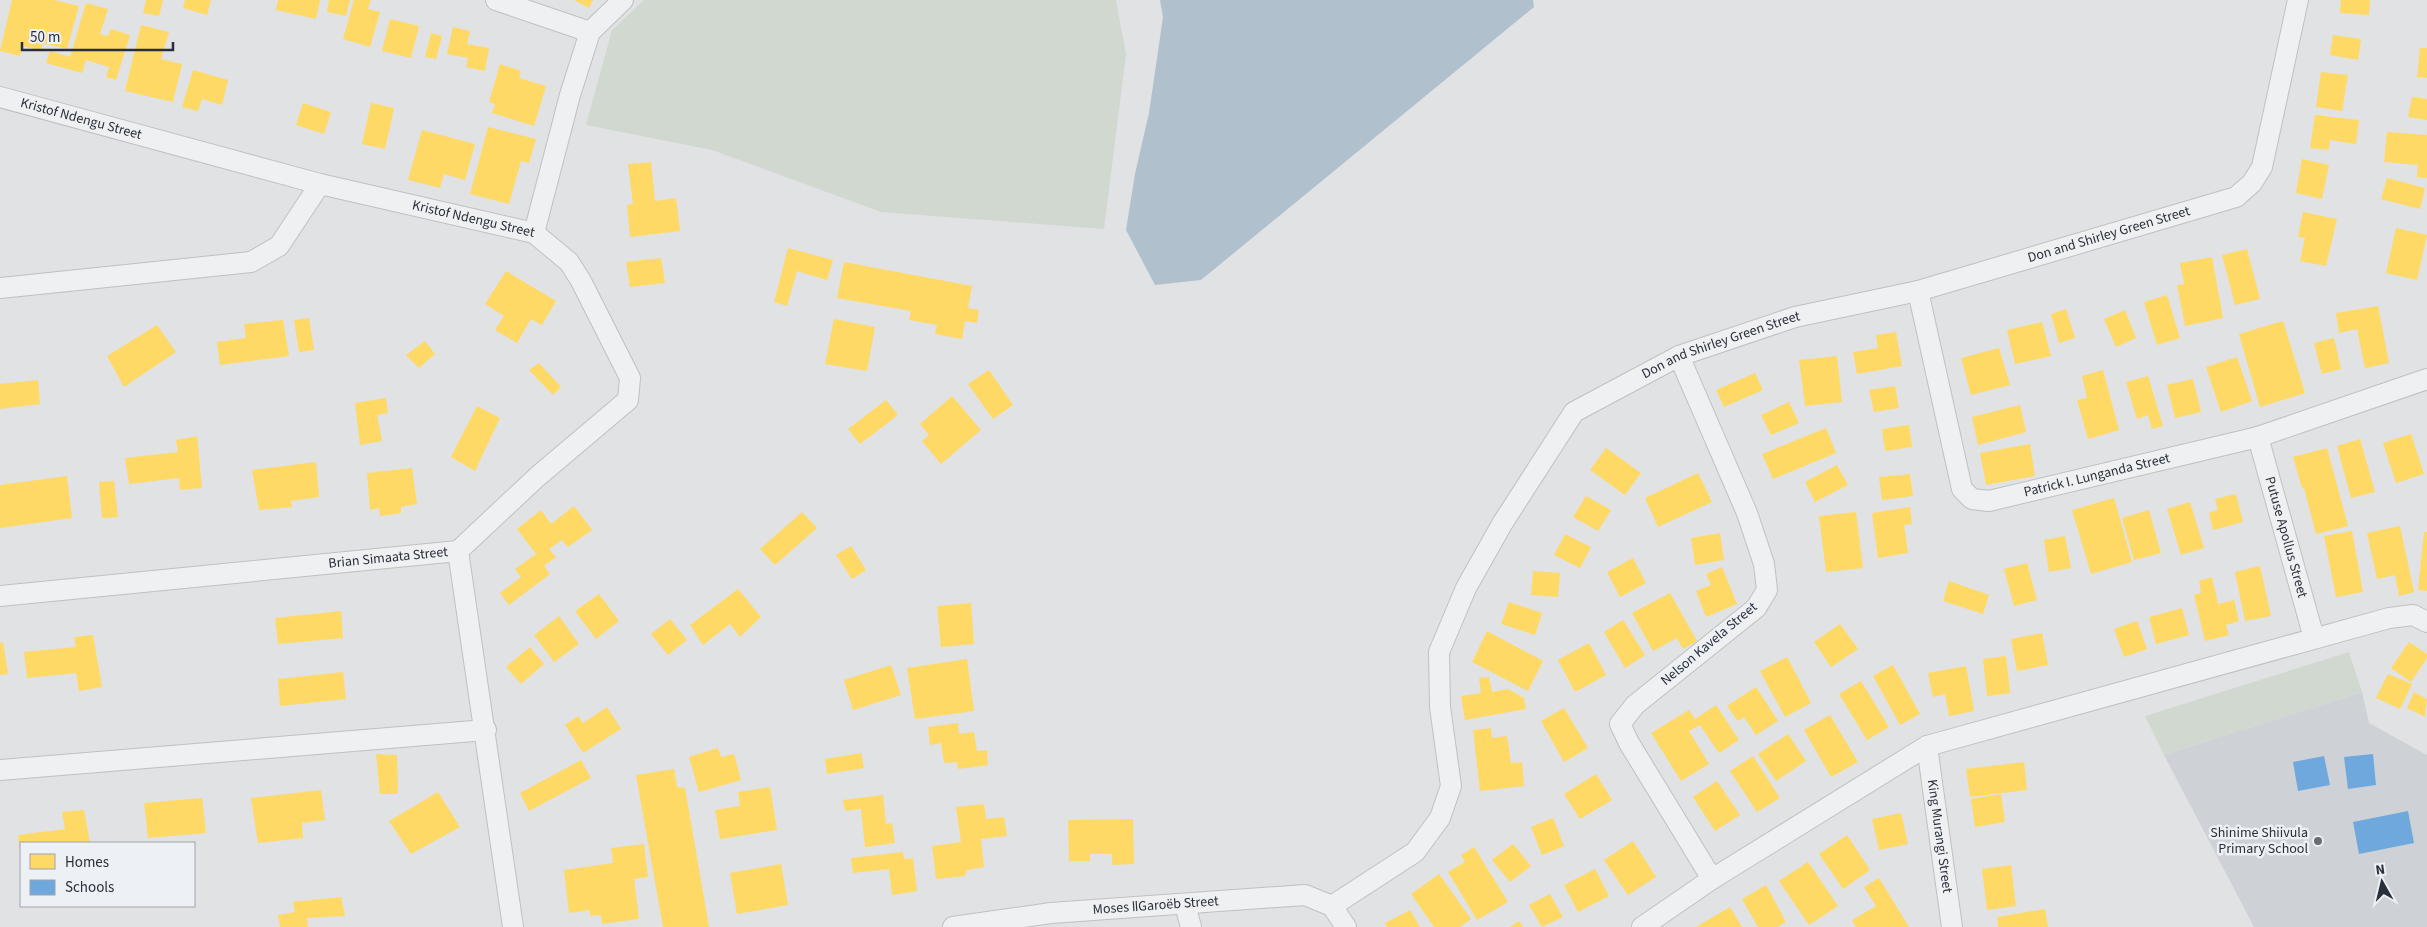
<svg xmlns="http://www.w3.org/2000/svg" width="2427" height="927" font-family="'Source Sans 3',sans-serif">
  <rect width="100%" height="100%" fill="#e0e2e4"/>
  <path fill="#ced2d7" d="M 2362,692 L 2369,723 L 2427,755 L 2427,927 L 2254,927 L 2164,755 Z"/>
  <path fill="#d1d8d0" d="M 644,0 L 1116,0 L 1126,54 L 1104,229 L 881,212 L 712,150 L 586,125 L 612,30 Z
    M 2349,652 L 2362,692 L 2164,755 L 2145,716 Z"/>
  <path fill="#b0c0cd" d="M 1160,0 L 1533,0 L 1534,7 L 1201,280 L 1155,285 L 1126,230 L 1135,174 L 1149,113 L 1163,17 Z"/>
  <path fill="#ffd966" d="M 12,0 L 54,0 L 79,6 L 67,49 L 43,43 L 41,51 L 23,46 L 20,56 L 0,51 Z
    M 146,0 L 163,0 L 159,16 L 143,13 Z
    M 185,0 L 211,0 L 207,15 L 183,8 Z
    M 278,0 L 320,0 L 316,19 L 276,10 Z
    M 329,0 L 350,0 L 346,16 L 327,12 Z
    M 354,0 L 371,0 L 368,9 L 380,12 L 370,47 L 343,39 Z
    M 574,0 L 593,0 L 589,8 Z
    M 2341,0 L 2370,0 L 2369,15 L 2340,13 Z
    M 86,3 L 108,9 L 100,34 L 108,36 L 111,29 L 130,35 L 116,80 L 106,77 L 109,67 L 86,60 L 82,73 L 46,63 L 50,51 L 70,57 Z
    M 390,19 L 419,26 L 411,58 L 382,51 Z
    M 141,25 L 169,32 L 161,59 L 182,64 L 173,102 L 125,91 Z
    M 453,27 L 470,31 L 467,44 L 489,48 L 485,71 L 466,67 L 468,58 L 447,54 Z
    M 431,33 L 442,36 L 436,59 L 425,57 Z
    M 2333,35 L 2361,39 L 2358,60 L 2330,55 Z
    M 2420,48 L 2427,48 L 2427,78 L 2417,77 Z
    M 500,64 L 521,71 L 519,78 L 546,86 L 534,126 L 492,113 L 495,104 L 489,102 Z
    M 193,70 L 228,80 L 222,105 L 202,99 L 198,111 L 182,107 Z
    M 2321,72 L 2348,75 L 2342,111 L 2316,107 Z
    M 2412,97 L 2427,99 L 2427,120 L 2408,117 Z
    M 303,103 L 331,112 L 324,134 L 296,125 Z
    M 371,103 L 394,108 L 385,149 L 362,144 Z
    M 2315,115 L 2359,120 L 2356,144 L 2330,140 L 2329,150 L 2310,148 Z
    M 488,127 L 536,139 L 529,163 L 521,161 L 509,204 L 470,194 Z
    M 422,130 L 475,144 L 465,180 L 444,174 L 440,188 L 408,180 Z
    M 2387,132 L 2427,135 L 2427,178 L 2417,177 L 2418,165 L 2384,162 Z
    M 2302,159 L 2329,165 L 2322,199 L 2296,193 Z
    M 651,162 L 655,201 L 676,198 L 680,231 L 630,237 L 627,205 L 633,204 L 628,164 Z
    M 2387,178 L 2425,188 L 2420,209 L 2381,199 Z
    M 2303,212 L 2337,219 L 2326,266 L 2300,261 L 2305,238 L 2298,237 Z
    M 2396,228 L 2427,235 L 2417,280 L 2386,273 Z
    M 788,248 L 833,260 L 827,280 L 797,271 L 787,306 L 774,302 Z
    M 2247,249 L 2260,299 L 2235,305 L 2222,255 Z
    M 2212,257 L 2223,318 L 2185,326 L 2177,285 L 2184,284 L 2180,263 Z
    M 661,258 L 665,283 L 630,287 L 626,262 Z
    M 844,262 L 972,286 L 968,308 L 979,310 L 977,323 L 965,321 L 962,339 L 935,334 L 937,325 L 909,320 L 911,311 L 837,298 Z
    M 506,271 L 556,301 L 542,325 L 531,319 L 517,343 L 495,330 L 504,316 L 485,304 Z
    M 2167,295 L 2180,338 L 2157,345 L 2144,302 Z
    M 2378,306 L 2389,363 L 2365,368 L 2357,329 L 2339,333 L 2336,313 Z
    M 2066,309 L 2075,338 L 2059,343 L 2051,314 Z
    M 2125,310 L 2136,338 L 2116,347 L 2104,319 Z
    M 309,318 L 314,350 L 299,352 L 294,320 Z
    M 834,319 L 875,327 L 867,371 L 825,364 Z
    M 283,320 L 289,356 L 220,365 L 217,342 L 246,338 L 244,324 Z
    M 2283,321 L 2305,393 L 2260,407 L 2239,334 Z
    M 2042,322 L 2051,356 L 2015,364 L 2007,330 Z
    M 157,325 L 176,352 L 124,387 L 107,356 Z
    M 1896,332 L 1902,366 L 1857,374 L 1853,352 L 1878,348 L 1876,335 Z
    M 2334,338 L 2341,369 L 2322,374 L 2314,343 Z
    M 425,341 L 435,354 L 419,368 L 406,355 Z
    M 1999,348 L 2010,385 L 1971,395 L 1961,358 Z
    M 1837,356 L 1842,402 L 1805,406 L 1799,360 Z
    M 2237,357 L 2252,401 L 2221,412 L 2206,367 Z
    M 539,363 L 561,387 L 553,395 L 529,370 Z
    M 989,370 L 1013,405 L 993,419 L 968,384 Z
    M 2103,370 L 2119,430 L 2088,439 L 2077,400 L 2087,398 L 2082,376 Z
    M 1755,373 L 1763,390 L 1724,407 L 1716,390 Z
    M 2148,376 L 2163,426 L 2152,429 L 2148,415 L 2137,419 L 2126,382 Z
    M 2193,379 L 2201,412 L 2175,418 L 2167,385 Z
    M 38,380 L 40,404 L 0,409 L 0,384 Z
    M 1895,386 L 1899,408 L 1874,412 L 1869,390 Z
    M 952,396 L 981,430 L 941,464 L 922,441 L 929,435 L 920,424 Z
    M 386,398 L 388,413 L 377,415 L 382,441 L 360,445 L 355,403 Z
    M 886,400 L 898,415 L 860,444 L 848,429 Z
    M 1789,402 L 1799,423 L 1771,435 L 1761,415 Z
    M 2020,405 L 2026,432 L 1978,445 L 1972,417 Z
    M 477,406 L 500,418 L 475,471 L 451,457 Z
    M 1909,425 L 1912,447 L 1885,451 L 1882,429 Z
    M 1826,428 L 1836,453 L 1773,479 L 1762,454 Z
    M 2411,434 L 2424,474 L 2396,483 L 2383,443 Z
    M 197,436 L 202,488 L 180,490 L 179,478 L 129,484 L 125,458 L 178,452 L 176,440 Z
    M 2360,439 L 2375,492 L 2351,498 L 2337,446 Z
    M 2030,444 L 2035,476 L 1986,485 L 1980,453 Z
    M 1606,448 L 1641,473 L 1625,495 L 1590,470 Z
    M 2327,448 L 2348,526 L 2316,534 L 2304,488 L 2302,488 L 2293,457 Z
    M 316,462 L 319,497 L 291,501 L 292,507 L 259,510 L 252,470 Z
    M 1837,465 L 1848,485 L 1815,502 L 1805,482 Z
    M 412,468 L 417,504 L 401,507 L 401,513 L 380,516 L 379,508 L 370,510 L 367,473 Z
    M 1698,473 L 1712,502 L 1658,527 L 1645,498 Z
    M 1910,474 L 1913,496 L 1882,500 L 1879,477 Z
    M 67,476 L 72,518 L 0,528 L 0,485 Z
    M 114,481 L 118,517 L 102,518 L 99,482 Z
    M 2236,494 L 2243,522 L 2213,530 L 2209,513 L 2218,510 L 2215,499 Z
    M 1586,496 L 1611,510 L 1598,531 L 1573,517 Z
    M 2114,498 L 2132,562 L 2091,574 L 2072,510 Z
    M 2190,502 L 2204,548 L 2181,555 L 2167,509 Z
    M 574,506 L 592,530 L 568,547 L 562,540 L 549,549 L 556,557 L 544,566 L 550,574 L 509,605 L 500,593 L 521,577 L 515,569 L 536,554 L 517,529 L 541,510 L 551,524 Z
    M 1910,507 L 1912,524 L 1904,525 L 1908,553 L 1878,558 L 1872,513 Z
    M 2149,510 L 2161,553 L 2134,560 L 2122,518 Z
    M 802,512 L 817,528 L 775,565 L 760,549 Z
    M 1856,512 L 1863,568 L 1826,572 L 1819,516 Z
    M 2400,526 L 2414,592 L 2399,596 L 2395,575 L 2377,579 L 2367,533 Z
    M 2352,531 L 2363,592 L 2336,597 L 2324,536 Z
    M 2424,532 L 2427,532 L 2427,591 L 2418,590 Z
    M 1720,533 L 1724,560 L 1695,565 L 1691,538 Z
    M 1565,534 L 1591,547 L 1580,568 L 1554,555 Z
    M 2065,536 L 2071,568 L 2049,572 L 2044,540 Z
    M 851,546 L 866,570 L 852,579 L 836,555 Z
    M 1633,558 L 1646,583 L 1620,597 L 1607,572 Z
    M 2027,563 L 2037,600 L 2014,606 L 2004,569 Z
    M 2260,566 L 2271,616 L 2245,621 L 2235,572 Z
    M 1722,567 L 1737,604 L 1706,617 L 1696,591 L 1711,585 L 1706,574 Z
    M 1533,571 L 1560,573 L 1558,597 L 1531,595 Z
    M 2212,577 L 2218,604 L 2234,600 L 2239,621 L 2226,625 L 2229,635 L 2205,641 L 2194,595 L 2201,593 L 2199,581 Z
    M 1949,581 L 1989,595 L 1983,614 L 1943,601 Z
    M 738,589 L 761,617 L 740,637 L 730,624 L 703,645 L 690,625 Z
    M 1670,593 L 1697,641 L 1683,649 L 1677,638 L 1653,651 L 1632,613 Z
    M 599,594 L 619,621 L 596,639 L 575,611 Z
    M 1509,602 L 1542,613 L 1535,635 L 1501,624 Z
    M 971,603 L 974,644 L 941,647 L 937,606 Z
    M 2182,608 L 2189,635 L 2156,644 L 2149,617 Z
    M 341,611 L 343,638 L 278,644 L 275,618 Z
    M 559,616 L 579,644 L 554,662 L 534,635 Z
    M 670,619 L 687,640 L 668,655 L 651,634 Z
    M 1623,620 L 1645,655 L 1625,668 L 1604,632 Z
    M 2137,621 L 2147,649 L 2124,657 L 2114,629 Z
    M 1840,624 L 1858,649 L 1831,667 L 1814,642 Z
    M 1487,631 L 1543,661 L 1528,691 L 1472,662 Z
    M 2042,633 L 2048,665 L 2017,671 L 2011,639 Z
    M 93,635 L 102,687 L 79,691 L 76,673 L 27,678 L 24,652 L 76,647 L 74,637 Z
    M 3,642 L 8,674 L 0,675 L 0,643 Z
    M 2409,642 L 2427,654 L 2427,658 L 2411,682 L 2391,668 Z
    M 1589,643 L 1606,675 L 1575,692 L 1558,660 Z
    M 530,647 L 544,664 L 521,684 L 506,667 Z
    M 2006,656 L 2010,693 L 1987,696 L 1983,659 Z
    M 1787,657 L 1811,703 L 1785,717 L 1760,671 Z
    M 967,659 L 974,711 L 915,719 L 907,668 Z
    M 891,665 L 901,695 L 853,710 L 844,680 Z
    M 1893,665 L 1920,714 L 1900,725 L 1873,676 Z
    M 1966,666 L 1974,711 L 1949,716 L 1945,694 L 1933,697 L 1928,673 Z
    M 343,672 L 346,699 L 280,706 L 278,679 Z
    M 2388,674 L 2412,684 L 2400,709 L 2376,698 Z
    M 1489,677 L 1492,692 L 1508,689 L 1524,698 L 1526,709 L 1465,720 L 1461,696 L 1481,693 L 1479,678 Z
    M 1861,681 L 1889,727 L 1867,740 L 1839,694 Z
    M 1756,687 L 1778,721 L 1756,735 L 1744,717 L 1738,721 L 1727,706 Z
    M 2414,692 L 2427,699 L 2425,717 L 2407,708 Z
    M 1716,705 L 1739,740 L 1719,753 L 1700,725 L 1689,731 L 1709,764 L 1681,781 L 1651,733 L 1689,710 L 1695,719 Z
    M 607,707 L 621,729 L 583,753 L 565,725 L 578,716 L 583,723 Z
    M 1564,708 L 1588,748 L 1564,762 L 1541,721 Z
    M 1830,715 L 1858,762 L 1831,777 L 1804,730 Z
    M 958,723 L 959,734 L 974,732 L 977,751 L 987,750 L 988,765 L 958,769 L 957,762 L 944,763 L 941,743 L 930,745 L 928,727 Z
    M 1491,728 L 1492,738 L 1507,736 L 1511,763 L 1522,762 L 1524,786 L 1480,791 L 1473,730 Z
    M 1788,734 L 1806,761 L 1776,781 L 1758,754 Z
    M 718,748 L 721,757 L 734,754 L 741,780 L 699,792 L 689,757 Z
    M 861,753 L 864,768 L 827,774 L 825,759 Z
    M 376,754 L 397,755 L 398,794 L 380,794 Z
    M 1753,756 L 1780,798 L 1757,812 L 1730,771 Z
    M 581,760 L 591,778 L 529,811 L 520,793 Z
    M 2024,762 L 2027,790 L 1970,797 L 1966,769 Z
    M 674,769 L 677,787 L 685,788 L 709,927 L 663,927 L 636,775 Z
    M 1596,774 L 1612,800 L 1580,819 L 1564,794 Z
    M 1717,781 L 1740,815 L 1715,831 L 1693,797 Z
    M 770,787 L 777,830 L 720,839 L 715,810 L 740,806 L 738,792 Z
    M 321,790 L 325,820 L 302,823 L 303,838 L 258,843 L 251,798 Z
    M 438,792 L 460,827 L 411,854 L 389,821 Z
    M 2001,794 L 2005,822 L 1975,827 L 1971,799 Z
    M 883,795 L 886,824 L 892,823 L 895,843 L 865,847 L 861,809 L 845,811 L 843,800 Z
    M 202,798 L 206,833 L 148,838 L 144,803 Z
    M 984,804 L 986,819 L 1004,817 L 1007,836 L 981,839 L 984,867 L 967,870 L 965,876 L 936,879 L 932,846 L 961,842 L 956,807 Z
    M 84,810 L 90,843 L 21,843 L 20,851 L 18,835 L 65,829 L 62,812 Z
    M 1901,813 L 1908,844 L 1879,850 L 1872,819 Z
    M 1553,818 L 1564,846 L 1542,855 L 1531,827 Z
    M 1133,819 L 1134,864 L 1112,865 L 1112,854 L 1090,854 L 1090,861 L 1069,861 L 1068,820 Z
    M 1847,835 L 1870,870 L 1843,889 L 1819,854 Z
    M 1633,841 L 1656,877 L 1628,895 L 1604,860 Z
    M 644,844 L 648,877 L 634,879 L 639,919 L 602,924 L 601,915 L 590,916 L 590,910 L 569,913 L 564,870 L 613,863 L 611,848 Z
    M 1513,844 L 1531,866 L 1510,882 L 1492,860 Z
    M 1474,847 L 1508,902 L 1477,920 L 1448,872 L 1465,862 L 1461,855 Z
    M 903,852 L 904,859 L 913,858 L 917,891 L 892,895 L 889,869 L 853,873 L 851,858 Z
    M 1808,862 L 1838,906 L 1809,925 L 1779,881 Z
    M 781,864 L 788,905 L 737,914 L 730,873 Z
    M 2011,865 L 2016,906 L 1987,910 L 1982,869 Z
    M 1595,869 L 1609,896 L 1578,912 L 1564,885 Z
    M 1439,874 L 1471,919 L 1460,927 L 1434,927 L 1411,894 Z
    M 1879,878 L 1909,927 L 1856,927 L 1852,920 L 1876,906 L 1864,887 Z
    M 1766,885 L 1786,922 L 1777,927 L 1758,927 L 1742,899 Z
    M 1550,894 L 1563,917 L 1542,927 L 1529,905 Z
    M 341,897 L 345,916 L 307,918 L 308,927 L 280,927 L 278,915 L 295,912 L 293,902 Z
    M 1730,907 L 1742,927 L 1696,927 Z
    M 2045,909 L 2048,927 L 1998,927 L 1997,917 Z
    M 1410,910 L 1420,927 L 1387,927 L 1385,923 Z
    M 1519,921 L 1523,927 L 1510,927 Z"/>
  <path fill="#6fa8dc" d="M 2373,754 L 2376,785 L 2348,789 L 2344,757 Z
    M 2324,756 L 2330,785 L 2298,791 L 2293,762 Z
    M 2408,811 L 2414,843 L 2359,854 L 2353,822 Z"/>
  <g fill="none" stroke-linecap="round" stroke-linejoin="round">
    <defs>
      <g id="street">
        <path d="M 496,0 L 590,32"/>
        <path id="s1" d="M 0,97 L 320,184 L 534,233 L 569,262 L 581,281 L 630,378 L 628,400 L 537,477 L 458,551"/>
        <path d="M 534,233 L 570,95 L 590,32 L 623,0"/>
        <path d="M 0,288 L 251,262 L 279,246 L 320,184"/>
        <path id="s2" d="M 1918,291 L 1962,489 L 1972,499 L 1989,501 L 2258,437 L 2427,379"/>
        <path d="M 1679,356 L 1747,513 L 1764,564 L 1767,590 L 1756,608 L 1635,705 L 1620,724 L 1629,743 L 1712,879"/>
        <path id="s3" d="M 2258,437 L 2314,638"/>
        <path id="s4" d="M 0,596 L 458,551 L 513,927"/>
        <path id="s5" d="M 1927,746 L 1952,927"/>
        <path d="M 0,770 L 486,730"/>
        <path d="M 1185,905 L 1191,927"/>
        <path id="s6" d="M 1332,906 L 1415,852 L 1440,818 L 1451,786 L 1440,707 L 1439,652 L 1466,588 L 1502,524 L 1574,412 L 1679,356 L 1795,317 L 1918,291 L 2236,197 L 2252,183 L 2262,167 L 2298,0"/>
        <path id="s7" d="M 953,927 L 1051,913 L 1305,895 L 1332,906 L 1346,927"/>
        <path d="M 1642,927 L 1712,879 L 1927,746 L 2389,618 L 2413,615 L 2427,622"/>
      </g>
    </defs>
    <use href="#street" stroke="#bec0c2" stroke-width="22"/>
    <use href="#street" stroke="#eff0f1" stroke-width="20"/>
  </g>
  <circle fill="#696e76" stroke="#edf0f4" stroke-width="2" cx="2318" cy="841" r="5"/>
  <g text-anchor="middle" dominant-baseline="central" stroke-width="5" stroke-linejoin="round" paint-order="stroke">
    <g font-size="14" fill="#29303b" stroke="#edf0f4">
      <text stroke="none"><textPath href="#s1" startOffset="84">Kristof Ndengu Street</textPath></text>
      <text stroke="none"><textPath href="#s1" startOffset="489">Kristof Ndengu Street</textPath></text>
      <text stroke="none"><textPath href="#s6" startOffset="1152">Don and Shirley Green Street</textPath></text>
      <text stroke="none"><textPath href="#s6" startOffset="748">Don and Shirley Green Street</textPath></text>
      <text stroke="none"><textPath href="#s2" startOffset="345">Patrick I. Lunganda Street</textPath></text>
      <text stroke="none"><textPath href="#s3" startOffset="104">Putuse Apollus Street</textPath></text>
      <text stroke="none"><textPath href="#s4" startOffset="390">Brian Simaata Street</textPath></text>
      <text transform="translate(1709 644) rotate(-40)">Nelson Kavela Street</text>
      <text stroke="none"><textPath href="#s5" startOffset="91">King Murangi Street</textPath></text>
      <text stroke="none"><textPath href="#s7" startOffset="204">Moses ǁGaroëb Street</textPath></text>
    </g>
    <g font-size="14" fill="#29303b" stroke="#edf0f4" text-anchor="end">
      <text x="2308" y="833">Shinime Shiivula<tspan x="2308" dy="16">Primary School</tspan></text>
    </g>
  </g>
  <rect x="20" y="842" width="175" height="65" fill="#edf0f4" stroke="#9fa3aa"/>
  <rect x="30" y="854" width="25" height="15" fill="#ffd966" stroke="#9fa3aa"/>
  <text x="65" y="867" font-size="15" fill="#29303b">Homes</text>
  <rect x="30" y="880" width="25" height="15" fill="#6fa8dc" stroke="#9fa3aa"/>
  <text x="65" y="892" font-size="15" fill="#29303b">Schools</text>
  <g transform="translate(2382 882) rotate(352)" stroke="#edf0f4" stroke-width="4" paint-order="stroke">
  <path d="M0-4L9 19L0 12L-9 19Z" fill="#29303b"/>
  <text y="-8" font-size="14" font-weight="bold" text-anchor="middle" fill="#29303b">N</text>
  </g>
  <path d="M22 42v8h151v-8" fill="none" stroke="#29303b" stroke-width="2.5"/>
  <text x="30" y="42" font-size="15" fill="#29303b" stroke="#edf0f4" stroke-width="4" paint-order="stroke">50 m</text>
</svg>
